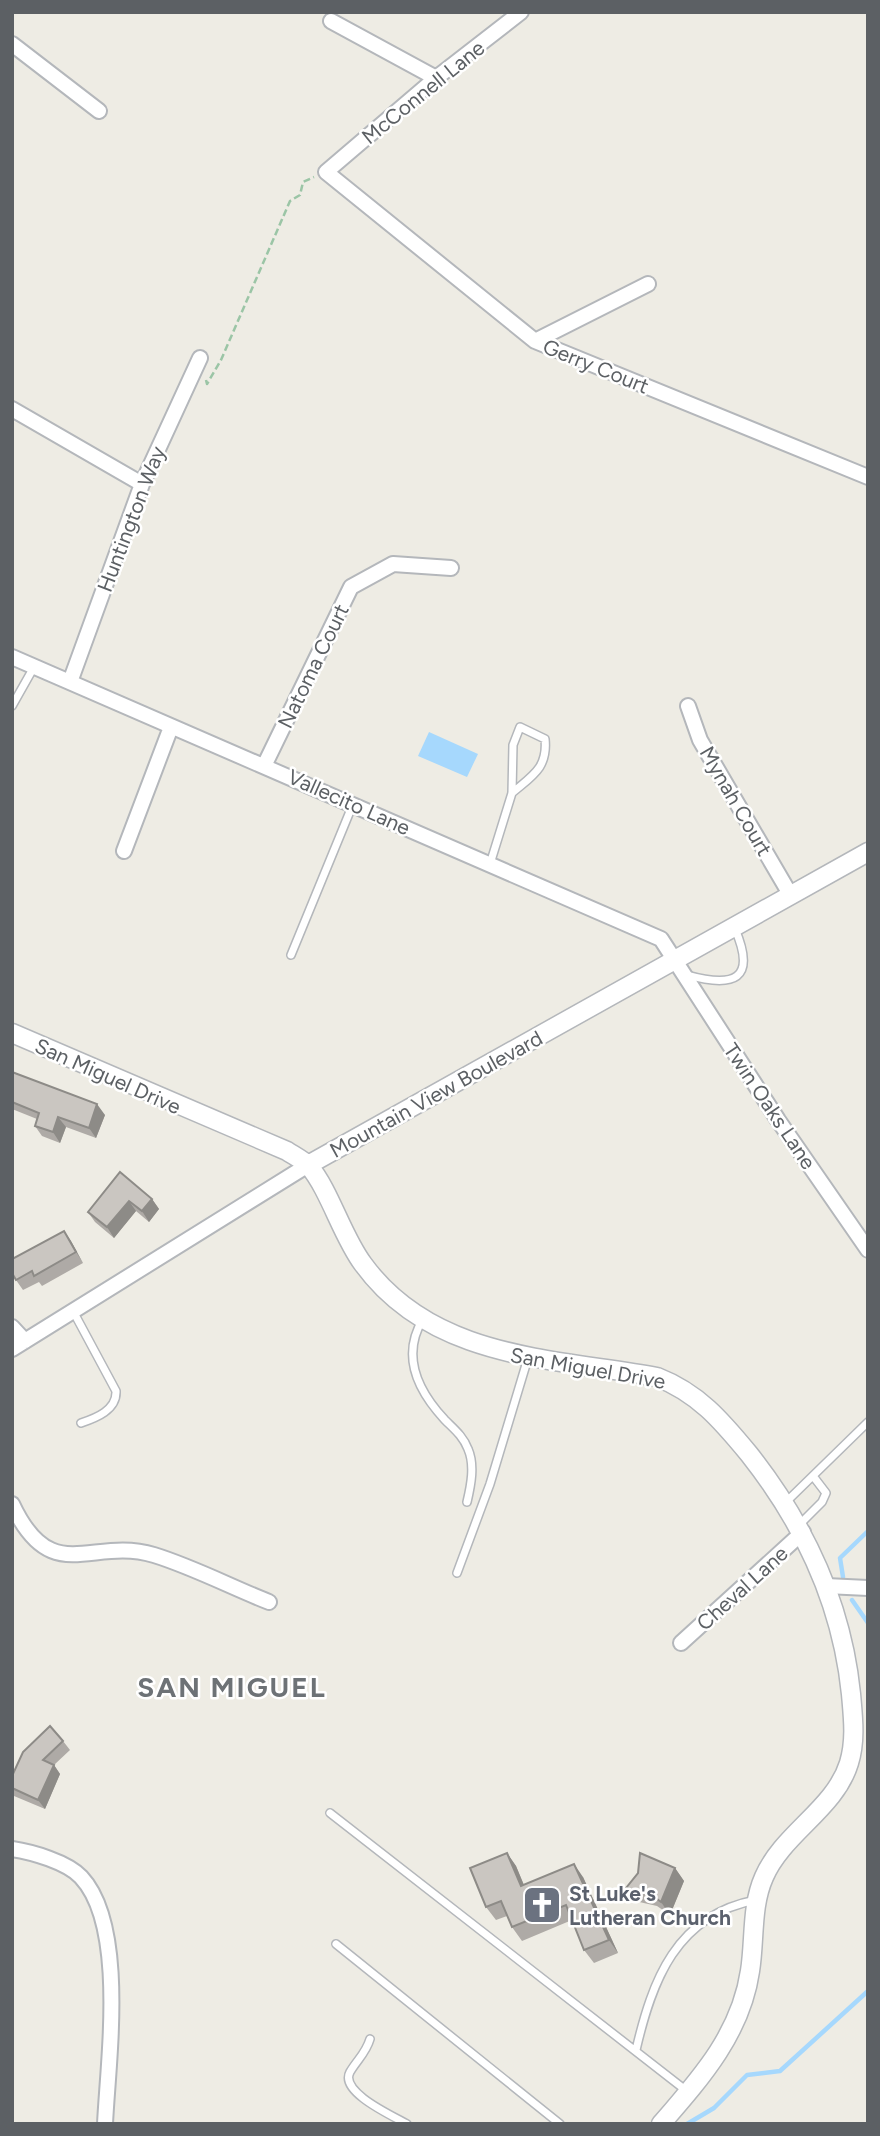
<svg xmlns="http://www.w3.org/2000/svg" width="880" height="2136" font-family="Figtree,sans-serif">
  <rect width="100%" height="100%" fill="#eeece4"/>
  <path fill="#a6d8fd" d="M 429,732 L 478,754 L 467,777 L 418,756 Z"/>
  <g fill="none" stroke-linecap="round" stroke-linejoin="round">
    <path stroke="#a6d8fd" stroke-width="4.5" d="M 843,1577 L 840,1558 L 867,1532
      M 852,1600 L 868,1623
      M 687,2124 L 714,2108 L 747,2075 L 780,2071 L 868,1991"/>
    <defs>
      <path id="service" d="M 12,706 L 34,667
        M 490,864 L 512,793 L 513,745 L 520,727 L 545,739 C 548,768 532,776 512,793
        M 291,955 L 353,804
        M 687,975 C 734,988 757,980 735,929
        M 73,1311 L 116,1391 C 117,1410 96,1418 81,1423
        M 423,1319 C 401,1355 417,1390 445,1420 C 454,1429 463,1436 468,1449 C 475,1465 471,1485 467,1502
        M 785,1503 L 868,1422
        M 799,1525 L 822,1502 L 826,1493 L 813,1476
        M 457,1573 L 490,1484 L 528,1358
        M 330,1813 L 688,2092
        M 336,1944 L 560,2124
        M 370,2039 C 366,2053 357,2060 350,2072 C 339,2092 393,2116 407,2124
        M 636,2050 C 652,1981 676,1915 756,1900"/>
      <path id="minor" d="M 521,12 L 436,78 L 326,172 L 535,341 L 868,477
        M 331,21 L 436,78
        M 12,44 L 99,111
        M 535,341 L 648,284
        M 12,409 L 142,484
        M 12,657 L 661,939 L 778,1120 L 868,1250
        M 70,682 L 142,484 L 200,358
        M 688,706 L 700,740 L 790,894
        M 265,764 L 351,587 L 393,564 L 451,568
        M 124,851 L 171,727
        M 12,1327 L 25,1341
        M 12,1349 L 308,1165
        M 12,1504 C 52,1589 91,1536 154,1555 C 193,1567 231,1587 269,1602
        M 826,1586 L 868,1588
        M 681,1643 L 803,1532
        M 12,1849 C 32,1852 67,1862 81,1877 C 127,1926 108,2060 105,2124"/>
      <path id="tertiary" d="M 12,1033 L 287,1151 C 293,1155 303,1160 309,1166 C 330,1191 342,1236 363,1264 C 432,1359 552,1358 657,1377 C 698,1393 721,1420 749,1454 C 805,1525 842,1604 851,1694 C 853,1717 856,1740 849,1763 C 835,1809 783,1833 764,1877 C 751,1906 755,1940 750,1971 C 741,2033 701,2078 661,2124
        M 308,1165 L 868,852"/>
    </defs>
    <use href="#service" stroke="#b4b7bb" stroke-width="10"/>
    <use href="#minor" stroke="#b4b7bb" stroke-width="18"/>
    <use href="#tertiary" stroke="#b4b7bb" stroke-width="21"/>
    <path stroke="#9bc5a6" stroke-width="2.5" stroke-dasharray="7 3.5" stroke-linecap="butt" d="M 206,380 L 207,384 L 221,360 L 290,201 L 300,195 L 303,182 L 314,177"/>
    <use href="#service" stroke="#fff" stroke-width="7"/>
    <use href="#minor" stroke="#fff" stroke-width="14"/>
    <use href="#tertiary" stroke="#fff" stroke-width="18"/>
  </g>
  <path fill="#aeaaa6" d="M 12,1072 L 105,1115 L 96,1138 L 66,1127 L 60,1143 L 42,1136 L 35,1126 L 37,1119 L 12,1109 Z
    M 120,1172 L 152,1199 L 159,1209 L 149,1222 L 136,1211 L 114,1238 L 95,1222 L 88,1212 Z
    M 64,1231 L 83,1263 L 42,1286 L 39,1282 L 23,1290 L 16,1280 Z
    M 63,1741 L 70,1750 L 54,1765 L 60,1774 L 45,1809 L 14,1796 L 12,1793 L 12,1776 Z
    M 507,1853 L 516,1866 L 524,1885 L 583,1877 L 618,1953 L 594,1963 L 584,1950 L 572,1920 L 522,1941 L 512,1927 L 507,1916 L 496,1920 L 486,1907 Z
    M 675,1868 L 684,1881 L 670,1915 L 657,1906 L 635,1901 L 626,1888 L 638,1873 Z"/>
  <path fill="#8d8b87" d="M 97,1104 L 105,1115 L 96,1138 L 89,1128 Z
    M 58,1117 L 66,1127 L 60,1143 L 53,1132 Z
    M 152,1199 L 159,1209 L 149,1222 L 142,1211 Z
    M 129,1201 L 136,1211 L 114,1238 L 107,1227 Z
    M 64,1231 L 71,1241 L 83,1263 L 76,1252 Z
    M 54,1765 L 60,1774 L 45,1809 L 38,1800 Z
    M 507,1853 L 516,1866 L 530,1900 L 521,1886 Z
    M 574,1864 L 583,1877 L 618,1953 L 609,1940 Z
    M 675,1868 L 684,1881 L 670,1915 L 661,1902 Z"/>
  <path fill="#cac6c1" stroke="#8d8b87" stroke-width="2" d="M 12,1072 L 97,1104 L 89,1128 L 58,1117 L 53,1132 L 35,1126 L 39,1113 L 12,1102 Z
    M 120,1172 L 152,1199 L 142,1211 L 129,1201 L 107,1227 L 88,1212 Z
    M 64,1231 L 76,1252 L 34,1276 L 32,1271 L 16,1280 L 12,1273 L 12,1259 Z
    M 50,1726 L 63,1741 L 43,1760 L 54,1765 L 38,1800 L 12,1788 L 12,1776 L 23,1752 Z
    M 507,1853 L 521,1886 L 574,1864 L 609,1940 L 584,1950 L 566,1905 L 512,1927 L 501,1901 L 486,1907 L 470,1868 Z
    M 640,1853 L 675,1868 L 661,1902 L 648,1892 L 626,1888 L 638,1873 Z"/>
  <defs>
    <symbol id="church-square" viewBox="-11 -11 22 22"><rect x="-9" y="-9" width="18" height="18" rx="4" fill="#6b7280" stroke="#fff"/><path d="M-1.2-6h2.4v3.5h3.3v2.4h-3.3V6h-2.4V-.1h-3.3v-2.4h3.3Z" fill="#fff"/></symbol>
  </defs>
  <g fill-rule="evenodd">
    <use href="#church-square" x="520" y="1883" width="44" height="44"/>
  </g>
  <g text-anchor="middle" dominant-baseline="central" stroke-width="5" stroke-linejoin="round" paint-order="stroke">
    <g font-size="21" fill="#5c6064" stroke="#fff">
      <text transform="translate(423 92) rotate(-39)">McConnell Lane</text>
      <text transform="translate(596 366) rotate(22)">Gerry Court</text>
      <text transform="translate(131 519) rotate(-69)">Huntington Way</text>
      <text transform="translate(313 666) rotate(-64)">Natoma Court</text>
      <text transform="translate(736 801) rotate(60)">Mynah Court</text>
      <text transform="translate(349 802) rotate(24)">Vallecito Lane</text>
      <text transform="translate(108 1076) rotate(24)">San Miguel Drive</text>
      <text transform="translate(436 1094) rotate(-29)">Mountain View Boulevard</text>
      <text transform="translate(770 1106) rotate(56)">Twin Oaks Lane</text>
      <text transform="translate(588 1368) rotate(10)">San Miguel Drive</text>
      <text transform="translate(742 1588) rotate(-42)">Cheval Lane</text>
    </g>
    <g font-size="21" font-weight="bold" fill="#5b616d" stroke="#fff" text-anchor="start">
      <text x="569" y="1893">St Luke's<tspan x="569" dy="24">Lutheran Church</tspan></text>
    </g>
    <g font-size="28" font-weight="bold" letter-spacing="2" fill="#6d7276" stroke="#fff">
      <text x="232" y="1687">SAN MIGUEL</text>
    </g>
  </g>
  <rect width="880" height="2136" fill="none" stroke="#5c6064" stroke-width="28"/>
</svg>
